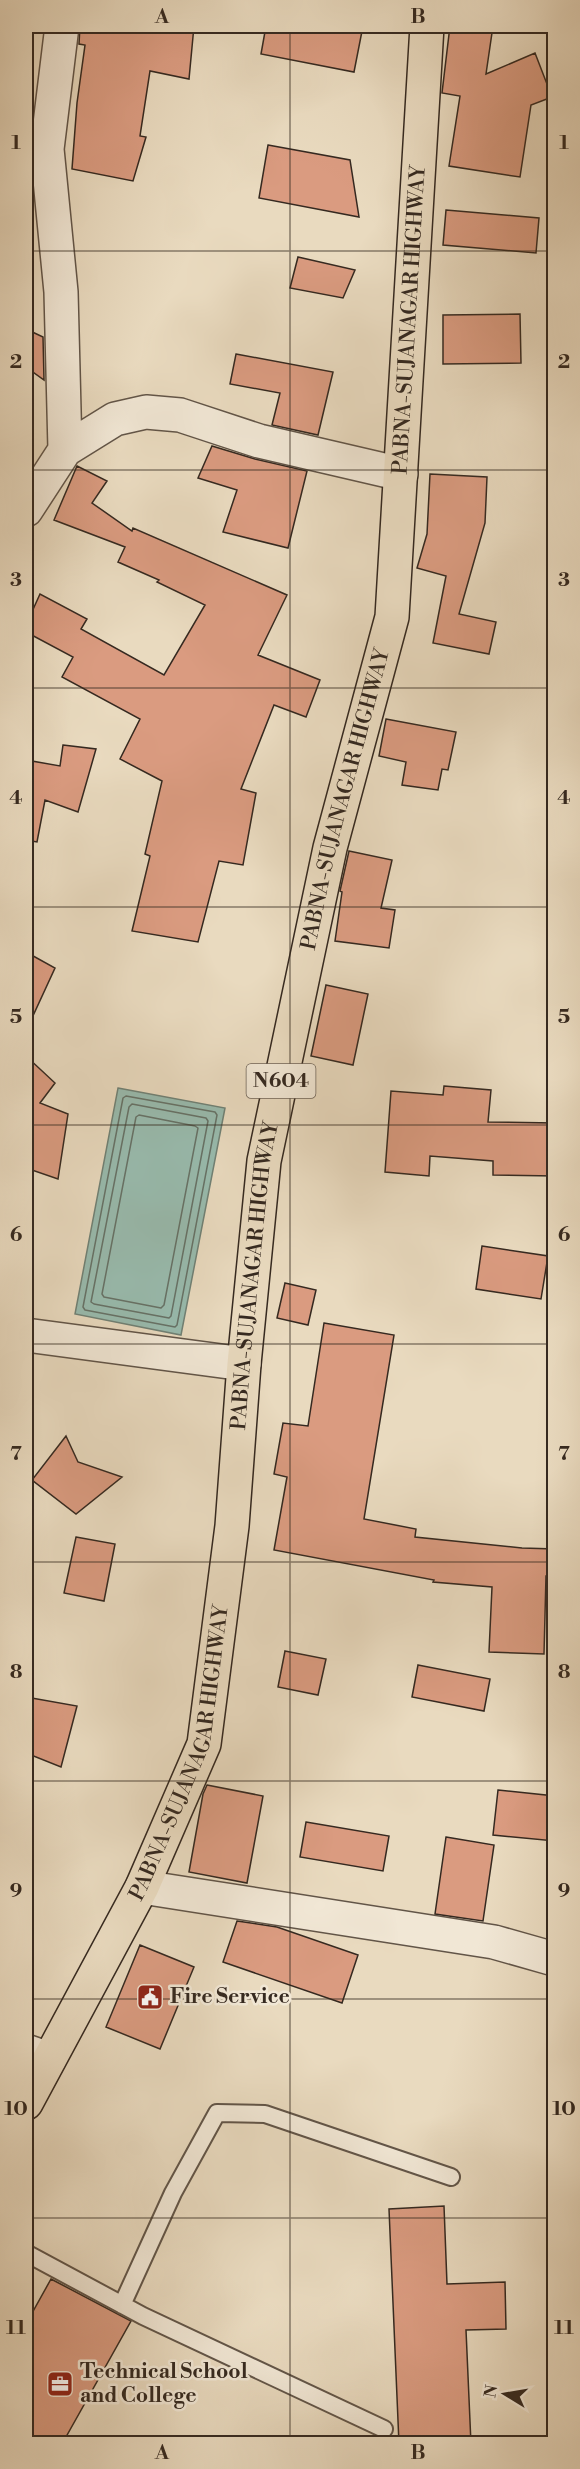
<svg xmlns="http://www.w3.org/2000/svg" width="580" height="2469" font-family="'Libre Bodoni',serif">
  <rect width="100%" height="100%" fill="#e9dabf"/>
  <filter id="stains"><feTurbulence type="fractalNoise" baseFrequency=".00333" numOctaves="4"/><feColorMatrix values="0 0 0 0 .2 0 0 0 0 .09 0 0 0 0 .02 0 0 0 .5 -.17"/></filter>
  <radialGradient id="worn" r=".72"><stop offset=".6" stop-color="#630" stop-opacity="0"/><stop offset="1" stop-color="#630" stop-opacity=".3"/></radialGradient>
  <path fill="#98bbae" stroke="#708175" stroke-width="1.5" d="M 118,1088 L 225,1108 L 181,1335 L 75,1314 Z"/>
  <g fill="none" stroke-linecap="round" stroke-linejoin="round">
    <path stroke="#667267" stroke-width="1.5" d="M 126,1096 L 215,1112 L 217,1115 L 177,1325 L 175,1327 L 85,1310 L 83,1307 L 123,1098 Z
      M 132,1104 L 206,1118 L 208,1121 L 171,1316 L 169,1318 L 94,1304 L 91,1302 L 129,1107 Z
      M 139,1115 L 195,1126 L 198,1128 L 164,1305 L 161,1308 L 104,1297 L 102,1294 L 136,1117 Z"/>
  </g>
  <path fill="#da9b80" stroke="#352920" stroke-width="1.5" d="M 80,26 L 194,26 L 189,79 L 150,71 L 140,136 L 146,137 L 133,181 L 72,169 L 77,103 L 85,45 L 79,44 Z
    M 266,26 L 363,26 L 354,72 L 261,54 Z
    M 450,26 L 493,26 L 486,74 L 535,53 L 552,97 L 531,105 L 520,177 L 449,166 L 460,96 L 442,93 Z
    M 268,145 L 350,160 L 359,217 L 259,198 Z
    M 446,210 L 539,218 L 536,253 L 443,245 Z
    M 298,257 L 355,270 L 343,298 L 290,288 Z
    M 520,314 L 521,363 L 443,364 L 443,315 Z
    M 26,329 L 43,337 L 44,380 L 26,367 Z
    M 236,354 L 333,372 L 318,435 L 272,425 L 280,393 L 230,384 Z
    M 212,446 L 255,459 L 307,471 L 288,548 L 223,532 L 237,490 L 198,478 Z
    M 77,466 L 107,481 L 92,503 L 132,531 L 133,528 L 287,595 L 258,655 L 320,680 L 306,717 L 274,705 L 241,789 L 256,793 L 243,865 L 219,861 L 198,942 L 132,931 L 150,856 L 145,854 L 162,781 L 120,759 L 140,719 L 62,677 L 73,657 L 26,632 L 26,625 L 40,594 L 87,619 L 81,629 L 164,675 L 205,605 L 157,582 L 159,580 L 118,562 L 125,547 L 54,520 Z
    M 430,474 L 487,477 L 485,523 L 459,614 L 496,622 L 489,654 L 433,643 L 446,576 L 417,568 L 427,534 Z
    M 386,719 L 456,732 L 448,770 L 442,769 L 438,790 L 402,785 L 406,762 L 379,756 Z
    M 63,745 L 96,749 L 78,812 L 45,800 L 37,842 L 26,840 L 26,760 L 60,766 Z
    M 349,851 L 392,860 L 381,908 L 395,910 L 389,948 L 335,941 L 342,892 L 340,891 Z
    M 26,952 L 55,968 L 26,1031 Z
    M 326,985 L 368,994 L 353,1065 L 311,1056 Z
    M 26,1056 L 55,1083 L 40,1103 L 68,1114 L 58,1179 L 26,1168 Z
    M 444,1086 L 491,1090 L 488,1122 L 555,1123 L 555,1176 L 493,1175 L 493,1161 L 430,1156 L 429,1176 L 385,1172 L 391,1091 L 443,1095 Z
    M 482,1246 L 548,1256 L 541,1299 L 476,1289 Z
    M 285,1283 L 316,1290 L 308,1325 L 277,1318 Z
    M 324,1323 L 394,1335 L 364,1519 L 416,1529 L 415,1537 L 522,1548 L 555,1549 L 555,1576 L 546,1576 L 544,1654 L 489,1652 L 492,1587 L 433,1582 L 434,1580 L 274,1550 L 287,1477 L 274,1474 L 283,1423 L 308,1426 Z
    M 66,1436 L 78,1462 L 122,1477 L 76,1514 L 32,1480 Z
    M 76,1537 L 115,1544 L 104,1601 L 64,1593 Z
    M 285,1651 L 326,1659 L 318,1695 L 278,1687 Z
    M 418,1665 L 490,1679 L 484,1711 L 412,1697 Z
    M 26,1697 L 77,1706 L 61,1767 L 26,1753 Z
    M 207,1785 L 263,1796 L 247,1883 L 189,1872 L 203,1794 Z
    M 498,1790 L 555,1796 L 555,1841 L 493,1835 Z
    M 306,1822 L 389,1836 L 383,1871 L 300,1857 Z
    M 446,1837 L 494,1845 L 483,1921 L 435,1914 Z
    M 237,1921 L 277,1927 L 358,1955 L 342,2003 L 223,1962 Z
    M 140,1945 L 194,1967 L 160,2049 L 106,2027 Z
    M 444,2206 L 447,2284 L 505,2282 L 506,2329 L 466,2330 L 471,2444 L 399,2444 L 389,2209 Z
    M 51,2279 L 131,2321 L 62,2444 L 26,2444 L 26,2324 Z"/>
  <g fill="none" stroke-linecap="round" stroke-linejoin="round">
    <defs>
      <path id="service" d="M 26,2253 L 143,2316 L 384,2429
        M 122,2305 L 173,2193 L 217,2113 L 265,2114 L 451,2177"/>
      <path id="minor" d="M 65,450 L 115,419 L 146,412 L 180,415 L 259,441 L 401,474
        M 26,510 L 65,450 L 61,292 L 47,149 L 62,26
        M 26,1335 L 244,1364
        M 142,1887 L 494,1942 L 554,1959
        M 26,2051 L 49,2059"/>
      <g id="trunk">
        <path id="s1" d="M 26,2103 L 142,1887 L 204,1744 L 232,1526 L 244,1364 L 264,1161 L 330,848 L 392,617 L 427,26"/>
      </g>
    </defs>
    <use href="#service" stroke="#625548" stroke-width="20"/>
    <use href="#minor" stroke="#625548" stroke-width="36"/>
    <use href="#trunk" stroke="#352920" stroke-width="36"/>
    <use href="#service" stroke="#f1e7d5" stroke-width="16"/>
    <use href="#minor" stroke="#f1e7d5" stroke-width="33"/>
    <use href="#trunk" stroke="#e9dabf" stroke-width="33"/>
  </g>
  <path fill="none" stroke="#352920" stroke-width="1.5" stroke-opacity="0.55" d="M 290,26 L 290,2444M 26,251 L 554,251M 26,470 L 554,470M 26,688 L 554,688M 26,907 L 554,907M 26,1125 L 554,1125M 26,1344 L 554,1344M 26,1562 L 554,1562M 26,1781 L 554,1781M 26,1999 L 554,1999M 26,2218 L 554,2218"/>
  <defs>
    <symbol id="civic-square" viewBox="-11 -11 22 22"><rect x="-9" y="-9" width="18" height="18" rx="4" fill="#8f2418" stroke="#f1e7d5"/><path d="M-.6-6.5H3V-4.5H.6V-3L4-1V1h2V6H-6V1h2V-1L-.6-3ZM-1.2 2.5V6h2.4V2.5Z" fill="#fff"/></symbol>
    <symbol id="office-square" viewBox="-11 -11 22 22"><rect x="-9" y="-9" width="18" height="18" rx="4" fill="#8f2418" stroke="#f1e7d5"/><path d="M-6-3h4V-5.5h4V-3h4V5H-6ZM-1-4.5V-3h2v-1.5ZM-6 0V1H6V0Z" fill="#fff"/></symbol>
  </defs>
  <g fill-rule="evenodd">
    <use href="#civic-square" x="135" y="1982" width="30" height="30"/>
    <use href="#office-square" x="45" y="2369" width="30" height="30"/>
  </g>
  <g text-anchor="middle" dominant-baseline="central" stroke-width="5" stroke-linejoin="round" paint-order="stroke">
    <rect fill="#f1e7d5" stroke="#6d6256" stroke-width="1.5" x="246.5" y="1064" width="69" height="34" rx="4.5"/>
    <g font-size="20" font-weight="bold" fill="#352920">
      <text x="281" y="1081">N604</text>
    </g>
    <g font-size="21" fill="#352920" stroke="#f1e7d5">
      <text stroke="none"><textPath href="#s1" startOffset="1844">PABNA-SUJANAGAR HIGHWAY</textPath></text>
      <text stroke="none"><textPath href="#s1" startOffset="1358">PABNA-SUJANAGAR HIGHWAY</textPath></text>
      <text stroke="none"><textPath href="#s1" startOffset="872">PABNA-SUJANAGAR HIGHWAY</textPath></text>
      <text stroke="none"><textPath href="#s1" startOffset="386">PABNA-SUJANAGAR HIGHWAY</textPath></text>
    </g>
    <g font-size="21" font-weight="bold" fill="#352920" stroke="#f1e7d5" text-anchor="start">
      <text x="170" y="1997">Fire Service</text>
      <text x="80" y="2372">Technical School<tspan x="80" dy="24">and College</tspan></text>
    </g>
  </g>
  <rect width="580" height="2469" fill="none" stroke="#e9dabf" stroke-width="66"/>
  <g transform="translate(505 2394) rotate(281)" stroke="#f1e7d5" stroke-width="4.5" paint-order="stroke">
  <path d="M0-4.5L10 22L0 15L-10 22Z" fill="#352920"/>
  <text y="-9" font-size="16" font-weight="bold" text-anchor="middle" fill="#352920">N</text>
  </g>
  <rect x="33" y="33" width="514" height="2403" fill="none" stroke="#352920" stroke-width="2"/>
  <g font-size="20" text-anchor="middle" font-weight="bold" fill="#352920">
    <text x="162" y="23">A</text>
    <text x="418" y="23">B</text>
    <text x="16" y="149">1</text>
    <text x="564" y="149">1</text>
    <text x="16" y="368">2</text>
    <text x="564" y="368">2</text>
    <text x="16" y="586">3</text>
    <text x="564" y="586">3</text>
    <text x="16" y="804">4</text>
    <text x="564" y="804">4</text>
    <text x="16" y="1023">5</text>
    <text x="564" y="1023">5</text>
    <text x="16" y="1241">6</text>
    <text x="564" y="1241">6</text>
    <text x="16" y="1460">7</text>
    <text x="564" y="1460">7</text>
    <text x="16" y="1678">8</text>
    <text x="564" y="1678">8</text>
    <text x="16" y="1897">9</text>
    <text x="564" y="1897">9</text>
    <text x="16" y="2115">10</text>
    <text x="564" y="2115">10</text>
    <text x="16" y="2334">11</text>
    <text x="564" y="2334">11</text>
    <text x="162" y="2459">A</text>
    <text x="418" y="2459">B</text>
  </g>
  <rect width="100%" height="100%" filter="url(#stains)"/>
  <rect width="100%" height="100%" fill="url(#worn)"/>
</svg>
